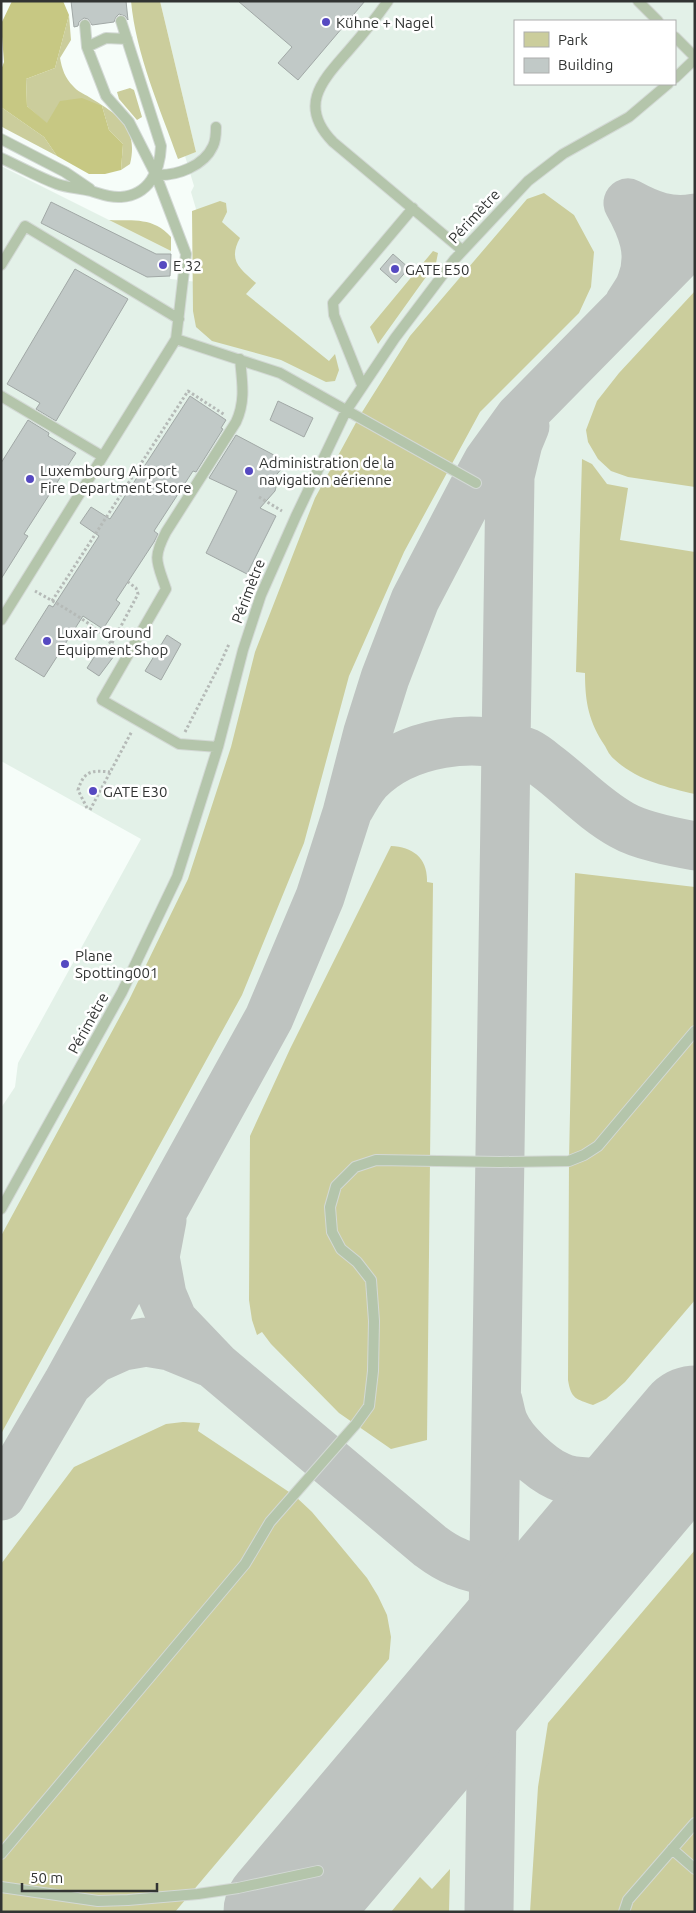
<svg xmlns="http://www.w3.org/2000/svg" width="696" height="1913" font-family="Ubuntu,sans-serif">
  <rect width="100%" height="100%" fill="#f6fdf9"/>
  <path fill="#e3f1e8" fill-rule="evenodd" d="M 160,1 L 695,1 L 695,1912 L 1,1912 L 1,1108 L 15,1087 L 18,1063 L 141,839 L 1,761 L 1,166 L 171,251 L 170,279 L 198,282 L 200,214 L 196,209 L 191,192 L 194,186 L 185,156 L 196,152 ZM 515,21 L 675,21 L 675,84 L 515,84 Z"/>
  <path fill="#cbcd9c" d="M 131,1 L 160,1 L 196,152 L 178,159 C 160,108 136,55 131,1 Z
    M 69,15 L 71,40 L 60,58 C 62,69 65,78 73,86 C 77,91 84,94 89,97 C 117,114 139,127 130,164 L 121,170 L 123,144 L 109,130 L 102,106 L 47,124 L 27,106 L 26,79 L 55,68 Z
    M 130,88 L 134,90 L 142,117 L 137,120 L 119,99 L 117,92 Z
    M 1,107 L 44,137 L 57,156 L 4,128 L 1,126 Z
    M 544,193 L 574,215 L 594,252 L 591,287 L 579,313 L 480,412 L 404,552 L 349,676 L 304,843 L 242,995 L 1,1434 L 1,1236 L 129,1000 L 188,879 L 231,747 L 255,652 L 315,498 L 359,417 L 410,336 L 527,199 Z
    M 220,201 L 226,203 L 227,212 L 222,222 L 240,238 C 228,260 239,268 256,283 L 246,294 L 329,361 L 335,354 L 339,370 L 335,381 L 326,382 L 281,360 L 212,341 L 196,327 L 193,311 L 192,211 Z
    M 109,220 C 135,221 153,217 171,237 L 171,251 Z
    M 433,251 L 438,253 L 436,263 L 378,344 L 370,327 Z
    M 695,291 L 695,487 L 628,477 L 611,471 L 598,459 L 588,442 L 586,430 L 597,401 L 619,373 Z
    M 582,459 L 592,464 L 607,484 L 628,488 L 620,540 L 695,552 L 695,794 C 667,788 635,779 614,759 C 610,756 607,750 605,746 C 589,722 585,703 585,673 L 576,672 Z
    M 391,846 C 413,847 428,858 427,882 L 433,883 L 427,1440 L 391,1449 L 339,1413 L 271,1344 L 262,1332 L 257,1335 L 252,1320 L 249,1300 L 250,1136 L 290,1049 Z
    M 575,873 L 695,887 L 695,1300 L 625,1382 L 606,1399 L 593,1405 C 576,1399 571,1399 568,1380 L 569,1161 Z
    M 183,1422 L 200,1423 L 198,1431 L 295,1496 L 312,1512 L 333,1537 L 367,1578 L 378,1596 L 387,1615 L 391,1637 L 389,1659 L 175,1912 L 1,1912 L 1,1564 L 74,1467 L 166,1424 Z
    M 695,1550 L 695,1912 L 530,1912 L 538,1787 L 548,1723 Z
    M 450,1869 L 449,1912 L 391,1912 L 420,1877 L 432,1889 Z"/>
  <path fill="#c7c883" d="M 12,1 L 63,1 L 69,15 L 55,68 L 26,79 L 27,106 L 47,123 L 60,101 L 82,98 L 102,106 L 109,130 L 123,144 L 121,170 L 105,174 L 89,174 L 57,156 L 44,137 L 1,107 L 1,70 L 4,62 L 1,24 Z"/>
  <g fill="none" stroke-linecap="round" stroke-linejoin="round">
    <path stroke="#bec3c0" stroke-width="49" d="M 629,304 C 633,297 639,290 641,283 C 653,254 642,228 628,203 C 650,215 670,223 695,218
      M 350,807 C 355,798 360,789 367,781 C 404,742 477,730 526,752 C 532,755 539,760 545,765 C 571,784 593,809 622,825 C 641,836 673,842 695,846
      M 162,1220 L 155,1257 L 162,1295 L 173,1321 L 216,1366 L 430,1546 C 438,1552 447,1558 457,1562 C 497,1580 547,1572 582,1547 C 595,1538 606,1527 618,1517
      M 70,1381 L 94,1359 L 123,1346 L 146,1342 L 170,1346 L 209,1362
      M 498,1401 C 500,1408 501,1416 504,1423 C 512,1442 540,1468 558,1476 C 574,1484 602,1483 619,1479 C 639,1475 656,1463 673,1451
      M 1,1496 L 67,1384 L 269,1018 L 320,897 L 347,813 L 368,732 L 385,678 L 415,600 L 476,483 L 488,461 L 519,418 L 695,239
      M 443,1718 C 468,1688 487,1665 493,1625 L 510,476 L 518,443 L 525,426
      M 410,1763 L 443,1718 L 459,1689
      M 489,1912 L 493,1646"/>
    <path stroke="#bec3c0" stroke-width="121" d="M 284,1912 L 695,1426"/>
  </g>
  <path fill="#c1c9c7" stroke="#a1a8a6" d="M 71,1 L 126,1 L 128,20 L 125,16 L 119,14 L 116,17 L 114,22 L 92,25 L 88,19 L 84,18 L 79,22 L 78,26 L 74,27 Z
    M 238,1 L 365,1 L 298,80 L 278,63 L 292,47 Z
    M 51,202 L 156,254 L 171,254 L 170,276 L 147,277 L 41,223 Z
    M 393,254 L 409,268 L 396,283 L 380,269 Z
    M 75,269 L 128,299 L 56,421 L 36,409 L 40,403 L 7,384 Z
    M 190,396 L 226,420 L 221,428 L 223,429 L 196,472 L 193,471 L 154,531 L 158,534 L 154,542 L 116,600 L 120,603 L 103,629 L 83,616 L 44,677 L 15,659 L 49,605 L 53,607 L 99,536 L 80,523 L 91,507 L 110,519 Z
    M 278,401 L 313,418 L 304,437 L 270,420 Z
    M 28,420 L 49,433 L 48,436 L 76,453 L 24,534 L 28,536 L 1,579 L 1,463 Z
    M 236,435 L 287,462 L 273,479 L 276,487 L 275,491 L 260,508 L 276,516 L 247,574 L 206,553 L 237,491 L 209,478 Z
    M 167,635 L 181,644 L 161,680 L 145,671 Z
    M 100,648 L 114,656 L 99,676 L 87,668 Z"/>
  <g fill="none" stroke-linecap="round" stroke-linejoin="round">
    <defs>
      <path id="service" d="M 388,1 C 376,18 363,34 349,50 C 323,80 297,105 333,142 L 462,250
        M 638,1 L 658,21
        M 675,37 L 695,57
        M 87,47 L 106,38 L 127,39
        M 675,78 L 695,59
        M 1,139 L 65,172 L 90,189
        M 1,158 C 19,166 38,177 57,184 C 68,188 80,188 91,191 C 101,194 110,198 121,197 C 149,195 160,171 161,146 L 121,21
        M 156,175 C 177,176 204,166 213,146 C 216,140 216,133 216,127
        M 1,265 L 25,226 L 179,319
        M 176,339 L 280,373 L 476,483
        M 362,385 L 334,315 L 333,303 L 413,208
        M 1,396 L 102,456
        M 1,620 L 176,339 L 186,254 L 156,175 L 129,122 L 106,96 L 87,47 L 85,25
        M 218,747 L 179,744 L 102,700 L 166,589 C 157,562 152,559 166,532 L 236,422 C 246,401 242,381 240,359
        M 1,1209 L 122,992 L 177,877 L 218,747 L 243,650 L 261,595 L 296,516 L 346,411 L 395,338 L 454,260 L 528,181 L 563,154 L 629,117 L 668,84
        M 672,1849 L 695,1869
        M 1,1854 L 245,1564 L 270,1522 L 356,1424 L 369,1406 L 373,1371 L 374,1321 L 371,1280 L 357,1262 L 341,1249 L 332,1232 L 330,1207 L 336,1186 L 355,1167 L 376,1160 L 500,1162 L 569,1161 L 584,1155 L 598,1146 L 695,1031
        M 1,1887 L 98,1901 L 128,1900 L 198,1894 L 238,1888 L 318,1871
        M 624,1912 L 628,1900 L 695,1823"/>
    </defs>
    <use href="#service" stroke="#d3d9d5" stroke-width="12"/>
    <path stroke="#b5bab7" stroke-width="3" stroke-dasharray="2.5 2.5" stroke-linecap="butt" d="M 259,497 L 282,511
      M 35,591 C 56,603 105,629 115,650
      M 52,601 L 188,391 L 225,415
      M 112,643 L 138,594 L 136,588 L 128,582
      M 185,732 L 220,664 L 229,644
      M 87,808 L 78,790 C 84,771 91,770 110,772
      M 90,810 L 132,731"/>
    <use href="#service" stroke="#b4c5ab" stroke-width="10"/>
  </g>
  <g fill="#5649c1" stroke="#fff" stroke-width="2">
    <circle cx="326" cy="22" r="5"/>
    <circle cx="163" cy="265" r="5"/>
    <circle cx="395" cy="269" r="5"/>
    <circle cx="249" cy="471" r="5"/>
    <circle cx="30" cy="479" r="5"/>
    <circle cx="47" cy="641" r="5"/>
    <circle cx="93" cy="791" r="5"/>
    <circle cx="65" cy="964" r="5"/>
  </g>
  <g text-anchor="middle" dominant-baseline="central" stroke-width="5" stroke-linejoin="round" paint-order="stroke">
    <g font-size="15" fill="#323433" stroke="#fff" text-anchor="start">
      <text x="336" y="22">Kühne + Nagel</text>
      <text x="173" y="265">E 32</text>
      <text x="405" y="269">GATE E50</text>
      <text x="259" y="462">Administration de la<tspan x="259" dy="17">navigation aérienne</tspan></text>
      <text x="40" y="470">Luxembourg Airport<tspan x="40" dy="17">Fire Department Store</tspan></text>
      <text x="57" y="632">Luxair Ground<tspan x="57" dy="17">Equipment Shop</tspan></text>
      <text x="103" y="791">GATE E30</text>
      <text x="75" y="955">Plane<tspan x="75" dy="17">Spotting001</tspan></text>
    </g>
    <g font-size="15" fill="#323433" stroke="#fff">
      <text transform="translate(474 216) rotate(-47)">Périmètre</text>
      <text transform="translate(248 591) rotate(-69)">Périmètre</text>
      <text transform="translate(88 1023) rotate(-61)">Périmètre</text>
    </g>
  </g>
  <rect width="696" height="1913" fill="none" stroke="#323433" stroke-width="5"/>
  <rect x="514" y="20" width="162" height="65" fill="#ffffff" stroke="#adaead"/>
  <rect x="524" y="32" width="25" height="15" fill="#cbcd9c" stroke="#adaead"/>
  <text x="558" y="45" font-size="15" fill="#323433">Park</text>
  <rect x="524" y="58" width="25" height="15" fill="#c1c9c7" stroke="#adaead"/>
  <text x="558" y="70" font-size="15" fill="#323433">Building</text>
  <path d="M22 1883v8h135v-8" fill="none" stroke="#323433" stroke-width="2.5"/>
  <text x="30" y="1883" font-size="15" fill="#323433" stroke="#ffffff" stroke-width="4" paint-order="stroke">50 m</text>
</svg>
